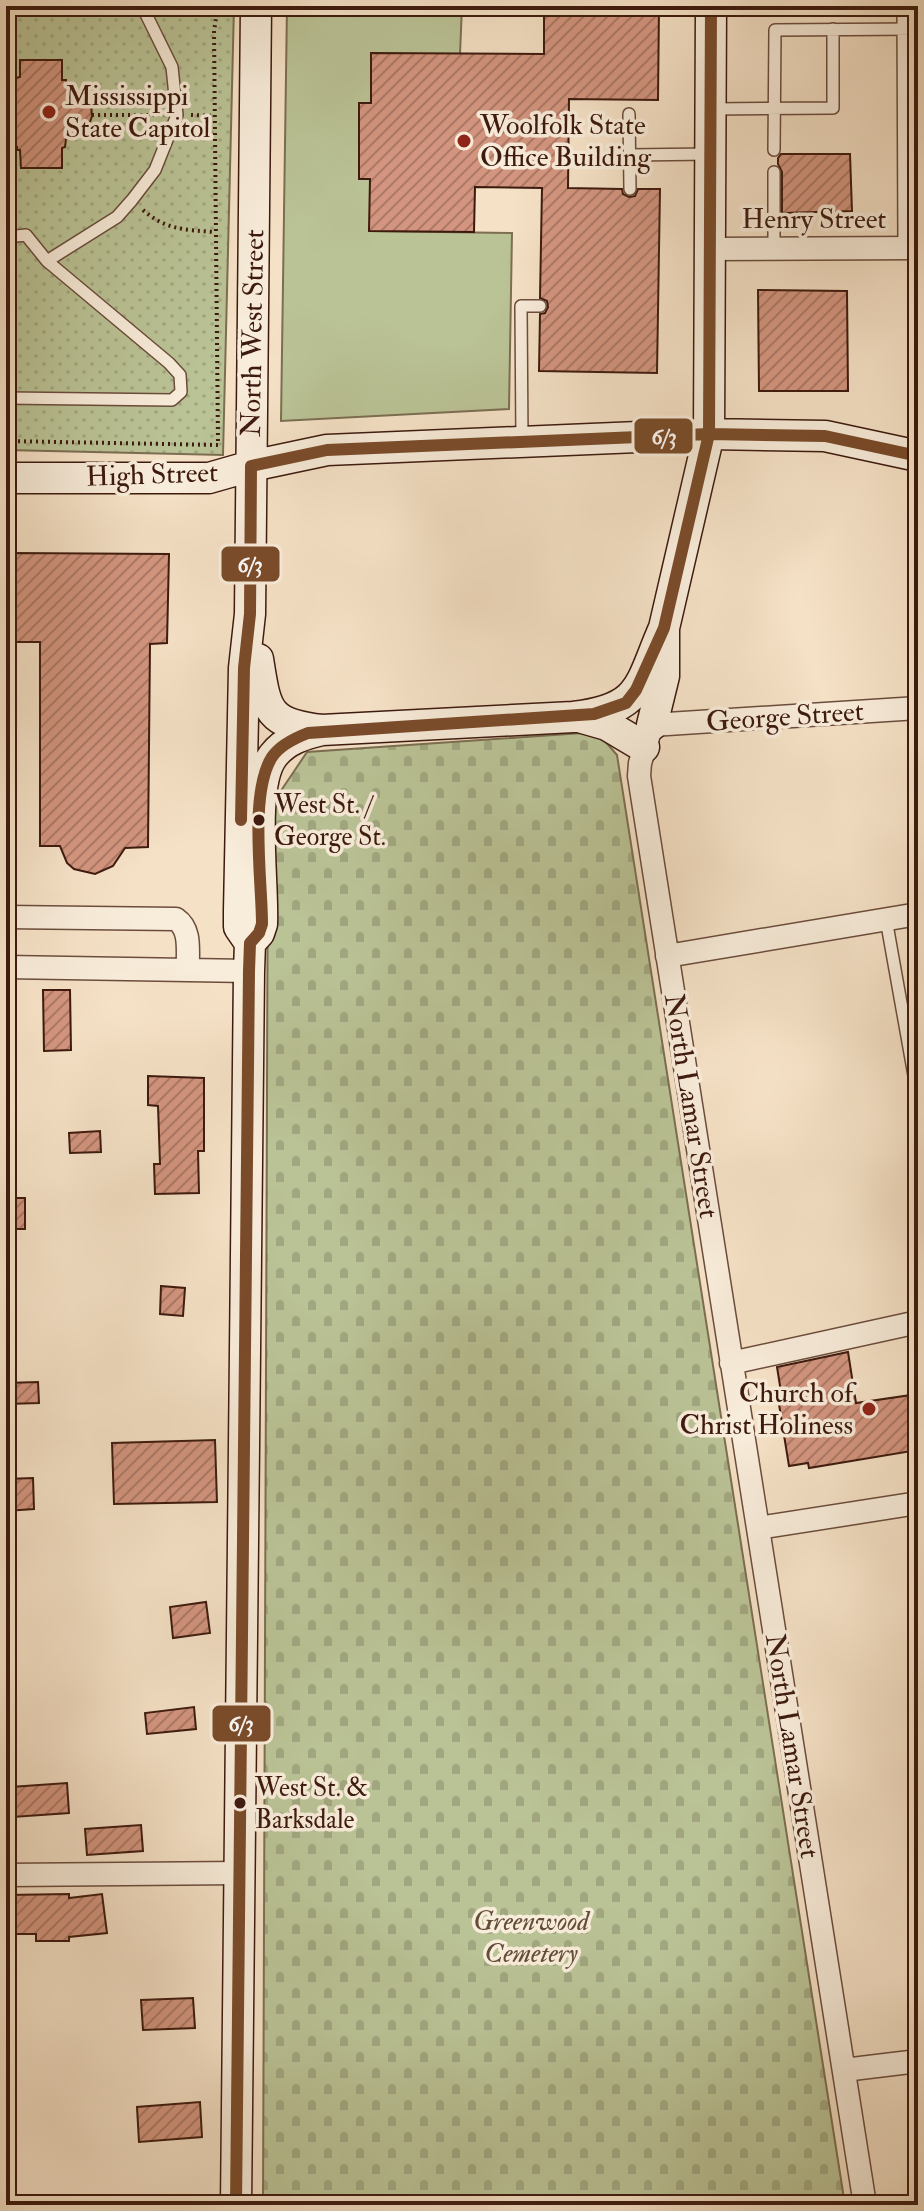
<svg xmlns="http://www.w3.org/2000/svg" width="924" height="2211" font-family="'IM FELL Double Pica',serif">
  <defs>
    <pattern id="cemetery-stones" width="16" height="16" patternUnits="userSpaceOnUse" patternTransform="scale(2)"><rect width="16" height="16" fill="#bac396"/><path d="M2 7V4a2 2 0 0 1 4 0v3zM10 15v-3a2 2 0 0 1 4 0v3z" fill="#a1a780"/></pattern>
    <pattern id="park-dots" width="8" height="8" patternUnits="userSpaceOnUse" patternTransform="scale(2)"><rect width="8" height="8" fill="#bac396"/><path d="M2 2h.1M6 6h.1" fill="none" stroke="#a1a780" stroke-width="1.8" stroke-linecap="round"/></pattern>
    <pattern id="building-hatch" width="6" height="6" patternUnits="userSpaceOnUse" patternTransform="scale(2)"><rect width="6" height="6" fill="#d3957f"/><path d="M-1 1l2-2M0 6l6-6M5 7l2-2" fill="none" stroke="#ac7966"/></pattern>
  </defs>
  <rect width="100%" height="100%" fill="#f5e1c6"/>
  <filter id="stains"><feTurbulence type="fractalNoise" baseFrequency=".0025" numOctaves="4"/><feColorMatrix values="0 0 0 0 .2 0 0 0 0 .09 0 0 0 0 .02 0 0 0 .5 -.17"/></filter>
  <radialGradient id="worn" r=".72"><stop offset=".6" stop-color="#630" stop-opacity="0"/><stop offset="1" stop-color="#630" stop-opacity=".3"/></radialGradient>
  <path fill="#bac396" stroke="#7c6e52" stroke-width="2" d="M 287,6 L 462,6 L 460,54 L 371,103 L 359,103 L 359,178 L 370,179 L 370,231 L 512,233 L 509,409 L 281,421 Z"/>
  <path fill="url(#cemetery-stones)" stroke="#7c6e52" stroke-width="2" d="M 597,732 L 617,755 L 845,2205 L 263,2205 L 268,810 L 307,752 Z"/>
  <path fill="url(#park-dots)" stroke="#7c6e52" stroke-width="2" d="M 6,6 L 234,6 L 223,455 L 6,450 Z"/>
  <path fill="url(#building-hatch)" stroke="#3d1a0e" stroke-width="2" d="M 544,6 L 659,6 L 658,100 L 569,99 L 568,188 L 622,189 L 623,194 L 629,197 L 635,196 L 638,189 L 660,189 L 657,373 L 539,371 L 540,314 L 545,313 L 548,307 L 547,301 L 540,298 L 542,188 L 475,187 L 474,232 L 369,231 L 370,179 L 359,179 L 359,103 L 371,103 L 371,53 L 544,54 Z
    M 20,60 L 62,60 L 62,80 L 66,80 L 66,87 L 83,95 L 91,105 L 92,116 L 88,128 L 81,134 L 66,139 L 65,147 L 62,148 L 62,168 L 21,168 L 20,150 L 17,150 L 17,147 L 6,147 L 6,80 L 20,77 Z
    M 781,154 L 850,154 L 852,211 L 782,213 L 782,172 L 778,164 L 778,158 Z
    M 758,290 L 847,291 L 848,391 L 759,391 Z
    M 12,553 L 169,554 L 167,643 L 150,644 L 148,847 L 125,848 L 113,866 L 95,874 L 74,869 L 67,863 L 60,846 L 40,846 L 40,642 L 11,642 Z
    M 43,990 L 70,990 L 71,1050 L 44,1051 Z
    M 148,1076 L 204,1078 L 204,1151 L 198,1151 L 199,1193 L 155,1194 L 154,1164 L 160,1164 L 158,1106 L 148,1105 Z
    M 100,1131 L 101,1152 L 70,1153 L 69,1133 Z
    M 6,1198 L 25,1198 L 25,1229 L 6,1229 Z
    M 161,1286 L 185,1288 L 183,1316 L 160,1314 Z
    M 848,1352 L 856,1403 L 918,1394 L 918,1450 L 809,1468 L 808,1463 L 789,1466 L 778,1398 L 782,1398 L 777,1367 Z
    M 38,1382 L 39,1403 L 6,1404 L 6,1383 Z
    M 215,1440 L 217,1502 L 114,1504 L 112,1443 Z
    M 33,1478 L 34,1509 L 6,1511 L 6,1479 Z
    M 206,1602 L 210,1633 L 173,1638 L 170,1607 Z
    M 194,1707 L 196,1729 L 147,1734 L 145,1713 Z
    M 67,1783 L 69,1813 L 13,1817 L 11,1787 Z
    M 141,1825 L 143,1851 L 87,1855 L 85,1829 Z
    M 69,1894 L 69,1898 L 102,1894 L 107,1933 L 69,1937 L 69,1941 L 36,1941 L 36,1934 L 6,1934 L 6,1895 Z
    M 193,1998 L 195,2028 L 143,2030 L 141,2000 Z
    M 200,2102 L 202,2137 L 139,2142 L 137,2107 Z"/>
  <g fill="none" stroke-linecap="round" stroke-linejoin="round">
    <defs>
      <path id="lane" d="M 903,6 L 904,248
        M 713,109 L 833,108 L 833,29
        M 629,114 L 630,189
        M 774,150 L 775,30 L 918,29
        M 630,155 L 710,154
        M 774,172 L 774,249
        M 904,194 L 918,194
        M 6,237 L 26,235 L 47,261 L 169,363 L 180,375 L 181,392 L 172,400 L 6,398
        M 47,261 L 117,217 L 132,200 L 155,170 L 177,115 L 172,67 L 142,6
        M 522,442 L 521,306 L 540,306
        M 886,919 L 918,1098"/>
      <path id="street" d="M 710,249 L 918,248
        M 6,917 L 176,919 C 192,930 187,952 188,970
        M 667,956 L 918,914
        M 6,967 L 249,971
        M 731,1363 L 918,1322
        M 758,1528 L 918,1503
        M 6,1875 L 241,1873
        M 844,2070 L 918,2061
        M 865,2205 L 639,776 L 640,763 L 652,725 L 918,708"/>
      <path id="secondary" d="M 6,478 L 209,478 L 251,466 L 327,450 L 709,434 L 825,436 L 918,456
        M 258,659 C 266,709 266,724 322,730
        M 579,717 L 607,725 L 644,747
        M 652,725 L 664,676 L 664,628 L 709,434 L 711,6
        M 250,943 L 239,927 L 239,911 L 244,668 L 250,614 L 256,6
        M 236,2205 L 249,971 L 250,943 L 259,933 L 262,924 C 264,883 250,786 273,756 C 285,740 304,734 322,730 L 573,717 C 643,709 639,685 664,628"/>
    </defs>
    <use href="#lane" stroke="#6b4c3c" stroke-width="14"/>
    <use href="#street" stroke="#6b4c3c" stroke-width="25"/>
    <use href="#secondary" stroke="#3d1a0e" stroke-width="33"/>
    <path stroke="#3d1a0e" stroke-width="4" stroke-dasharray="2 4" stroke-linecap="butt" d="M 92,115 L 162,115
      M 191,115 L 214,116
      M 143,210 C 165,230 187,230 215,232
      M 6,441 L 218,445 L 214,31 L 218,6"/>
    <use href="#lane" stroke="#f8ecda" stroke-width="11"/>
    <use href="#street" stroke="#f8ecda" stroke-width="22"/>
    <use href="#secondary" stroke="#f8ecda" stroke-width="30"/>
    <defs>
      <path id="bus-1" d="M 241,820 L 244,668 L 250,614 L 251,466 L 327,450 L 709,434 L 825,436 L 918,456
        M 236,2205 L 249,971 L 250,943 L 259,933 L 262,924 C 262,881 249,793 272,757 C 280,745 295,738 308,733 L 594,714 L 626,703 L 636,690 L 664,628 L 709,434 L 711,6"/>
    </defs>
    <use href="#bus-1" stroke="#f8ecda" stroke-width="18"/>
    <use href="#bus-1" stroke="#7a4b2a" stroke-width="12"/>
  </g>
  <g fill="#8f2418" stroke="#f8ecda" stroke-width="3">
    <circle cx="49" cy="112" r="8"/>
    <circle cx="464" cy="141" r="8"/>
    <circle cx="869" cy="1409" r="8"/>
  </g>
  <g fill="#3d1a0e" stroke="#f8ecda" stroke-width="3">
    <circle cx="259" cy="820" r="7"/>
    <circle cx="240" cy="1803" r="7"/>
  </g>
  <g text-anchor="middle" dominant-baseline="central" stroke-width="7" stroke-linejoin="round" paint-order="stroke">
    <g font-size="26" fill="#3d1a0e" stroke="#f8ecda" text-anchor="start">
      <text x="274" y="805">West St. /<tspan x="274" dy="32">George St.</tspan></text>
      <text x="255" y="1788">West St. &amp;<tspan x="255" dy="32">Barksdale</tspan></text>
    </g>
    <g font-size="28" fill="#3d1a0e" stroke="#f8ecda" text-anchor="start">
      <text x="65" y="96">Mississippi<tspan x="65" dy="32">State Capitol</tspan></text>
      <text x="480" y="125">Woolfolk State<tspan x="480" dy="32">Office Building</tspan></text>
      <text x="853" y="1393" text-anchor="end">Church of<tspan x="853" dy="32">Christ Holiness</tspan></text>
    </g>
    <g font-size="28" fill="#3d1a0e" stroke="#f8ecda">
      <text x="814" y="219">Henry Street</text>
      <text transform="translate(253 333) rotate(-89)">North West Street</text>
      <text transform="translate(152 475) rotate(-2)">High Street</text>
      <text transform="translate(785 717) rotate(-4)">George Street</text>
      <text transform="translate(691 1106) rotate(81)">North Lamar Street</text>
      <text transform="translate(792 1746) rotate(81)">North Lamar Street</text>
    </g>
    <g font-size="28" font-style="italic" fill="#624d37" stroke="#f8ecda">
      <text x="531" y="1921">Greenwood<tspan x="531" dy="32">Cemetery</tspan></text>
    </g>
  </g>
  <g stroke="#f8ecda" stroke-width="3">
    <rect x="633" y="417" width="61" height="38" rx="8" fill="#7a4b2a"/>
    <rect x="220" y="545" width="61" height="38" rx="8" fill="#7a4b2a"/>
    <rect x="211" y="1704" width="61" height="39" rx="8" fill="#7a4b2a"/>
  </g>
  <g font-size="22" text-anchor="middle" font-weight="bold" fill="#fff">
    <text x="664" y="444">6/3</text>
    <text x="250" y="572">6/3</text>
    <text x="241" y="1731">6/3</text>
  </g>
  <rect width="924" height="2211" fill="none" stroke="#f5e1c6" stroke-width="32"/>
  <rect x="8" y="8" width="908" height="2195" fill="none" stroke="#3d1a0e" stroke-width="4"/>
  <rect x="16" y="16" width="892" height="2179" fill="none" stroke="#3d1a0e" stroke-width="2"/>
  <rect width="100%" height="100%" filter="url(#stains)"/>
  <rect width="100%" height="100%" fill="url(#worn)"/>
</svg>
